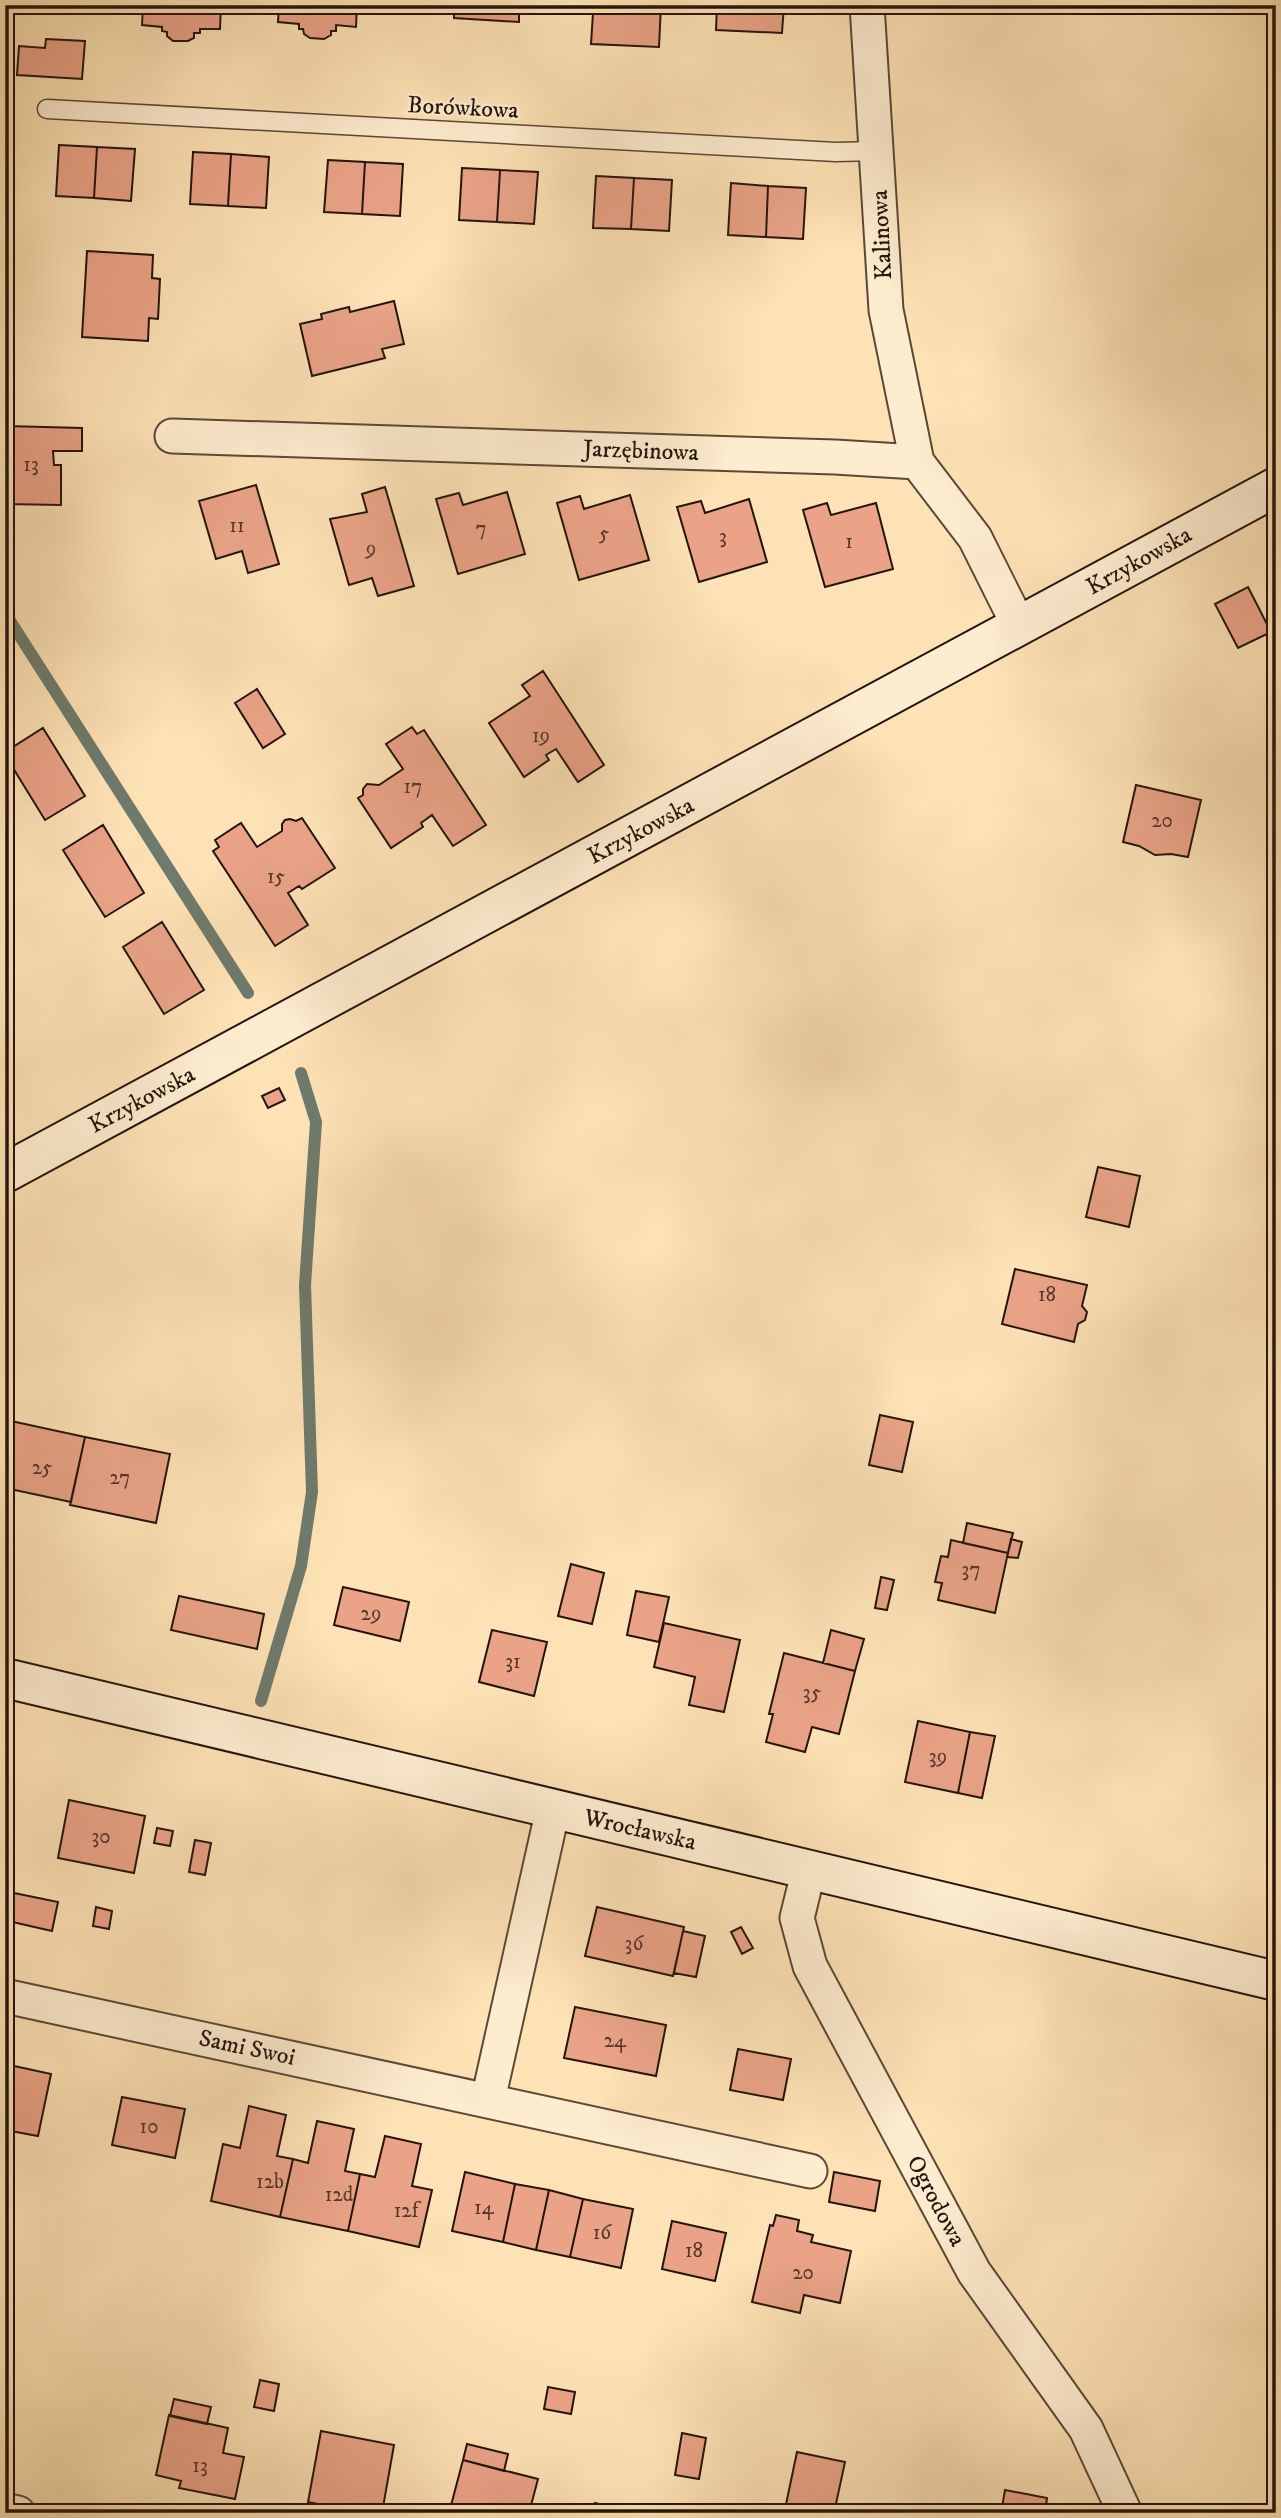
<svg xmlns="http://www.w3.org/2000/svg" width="1281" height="2518" font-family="'IM FELL DW Pica',serif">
  <rect width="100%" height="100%" fill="#fde2b5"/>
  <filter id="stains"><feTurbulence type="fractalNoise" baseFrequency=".00286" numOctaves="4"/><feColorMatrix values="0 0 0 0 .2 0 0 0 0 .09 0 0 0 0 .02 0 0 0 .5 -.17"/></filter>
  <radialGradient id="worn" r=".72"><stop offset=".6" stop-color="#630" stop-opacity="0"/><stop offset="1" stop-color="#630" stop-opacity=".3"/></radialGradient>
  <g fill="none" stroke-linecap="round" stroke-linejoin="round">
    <path stroke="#6e7a6c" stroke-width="12" d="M 5,613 L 248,993
      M 261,1701 L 301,1566 L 312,1492 L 305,1285 L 316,1122 L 301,1073"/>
  </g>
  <path fill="#eaa387" stroke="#25140c" stroke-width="2" d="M 143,5 L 221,5 L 220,29 L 200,29 L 200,33 L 194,33 L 194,38 L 188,41 L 173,41 L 167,36 L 167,32 L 162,31 L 162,27 L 142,25 Z
    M 279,5 L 357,5 L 356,27 L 336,25 L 336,31 L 331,31 L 331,35 L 324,39 L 310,38 L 304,34 L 303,29 L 299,29 L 299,24 L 278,22 Z
    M 432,5 L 519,5 L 519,22 L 454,18 L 454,9 L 432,8 Z
    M 574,5 L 661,5 L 659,47 L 591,44 L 593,13 L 574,13 Z
    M 717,5 L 784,5 L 782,33 L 716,30 Z
    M 46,39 L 85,41 L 82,79 L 17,75 L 19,46 L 45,48 Z
    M 59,145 L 97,147 L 94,198 L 56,196 Z
    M 97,147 L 135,149 L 131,201 L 94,198 Z
    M 193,152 L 231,154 L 228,206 L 190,204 Z
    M 231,154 L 269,157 L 266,208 L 228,206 Z
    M 328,160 L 365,162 L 362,214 L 324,212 Z
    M 365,162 L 403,164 L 400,216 L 362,214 Z
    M 462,168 L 500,170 L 497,222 L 459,220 Z
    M 500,170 L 538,172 L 534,224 L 497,222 Z
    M 596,176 L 634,178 L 631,229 L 593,228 Z
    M 634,178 L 672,180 L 669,231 L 631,229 Z
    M 731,183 L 768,186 L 766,237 L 728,235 Z
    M 768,186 L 806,188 L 803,239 L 766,237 Z
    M 87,251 L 153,255 L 152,278 L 160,279 L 158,319 L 149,318 L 148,341 L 82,337 Z
    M 394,301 L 404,344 L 382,349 L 385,358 L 312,376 L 300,324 L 322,319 L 321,314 L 349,307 L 350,312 Z
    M 6,426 L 82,428 L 82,451 L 53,451 L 54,465 L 61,465 L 61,505 L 5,504 Z
    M 256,485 L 279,564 L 248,573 L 242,551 L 216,559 L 199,501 Z
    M 385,487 L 414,586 L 378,596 L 372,578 L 349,585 L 330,519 L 367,512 L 362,494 Z
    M 507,492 L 525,554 L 458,574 L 436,499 L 459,493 L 463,505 Z
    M 630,495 L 649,560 L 579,580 L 557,503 L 580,496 L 584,509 Z
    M 749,499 L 767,562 L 699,582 L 677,507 L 701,501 L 705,513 Z
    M 827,503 L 831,515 L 876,503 L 893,569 L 825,587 L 803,510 Z
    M 1248,587 L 1271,632 L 1238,648 L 1215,604 Z
    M 543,671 L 604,765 L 578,782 L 556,749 L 546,755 L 549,760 L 524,777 L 489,723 L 530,696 L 522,685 Z
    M 257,689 L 285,734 L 263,748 L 235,703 Z
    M 412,727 L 417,734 L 424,730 L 486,825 L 453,846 L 432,815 L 421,823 L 423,827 L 391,848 L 358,798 L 363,795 L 363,789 L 367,784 L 379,785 L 403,769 L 386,744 Z
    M 43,728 L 85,796 L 45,820 L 5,755 L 5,752 Z
    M 1136,785 L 1201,800 L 1188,857 L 1171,854 L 1155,855 L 1139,846 L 1123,842 Z
    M 302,818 L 335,868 L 302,889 L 299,886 L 288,893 L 308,925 L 275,946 L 213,851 L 219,847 L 215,840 L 241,823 L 257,847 L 282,831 L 282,824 L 285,820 L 290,819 L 296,821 Z
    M 103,825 L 144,893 L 105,917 L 63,850 Z
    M 162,922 L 204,990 L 164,1014 L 123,947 Z
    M 279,1088 L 285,1100 L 268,1108 L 262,1096 Z
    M 1098,1167 L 1140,1176 L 1129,1227 L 1086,1217 Z
    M 1015,1269 L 1087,1285 L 1082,1306 L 1087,1312 L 1085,1320 L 1078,1324 L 1074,1342 L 1002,1324 Z
    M 880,1415 L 913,1422 L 902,1472 L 869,1465 Z
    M 11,1421 L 85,1437 L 71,1502 L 5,1488 L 5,1447 Z
    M 85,1437 L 170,1454 L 156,1523 L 70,1505 Z
    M 967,1523 L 1013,1533 L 1008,1553 L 963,1543 Z
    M 1011,1539 L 1022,1542 L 1018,1558 L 1007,1557 Z
    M 951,1540 L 1008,1553 L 995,1613 L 938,1600 L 942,1583 L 935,1582 L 941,1556 L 948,1557 Z
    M 571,1564 L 604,1573 L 592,1624 L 558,1616 Z
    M 881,1577 L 894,1580 L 887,1610 L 875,1608 Z
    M 343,1587 L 409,1602 L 400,1641 L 334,1625 Z
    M 636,1591 L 669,1597 L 659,1642 L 627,1635 Z
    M 179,1596 L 264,1614 L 257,1649 L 171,1630 Z
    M 664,1623 L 740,1640 L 724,1712 L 689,1705 L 695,1677 L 654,1667 Z
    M 492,1630 L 547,1642 L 534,1696 L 479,1682 Z
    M 831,1630 L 864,1639 L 855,1671 L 823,1663 Z
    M 784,1653 L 855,1671 L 839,1734 L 812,1727 L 805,1752 L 766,1742 L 773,1714 L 769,1714 Z
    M 918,1721 L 970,1732 L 958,1793 L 905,1782 Z
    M 970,1732 L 995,1736 L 982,1798 L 958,1793 Z
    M 69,1800 L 145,1816 L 134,1873 L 58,1858 Z
    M 157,1828 L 173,1831 L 170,1846 L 154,1843 Z
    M 195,1840 L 211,1843 L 205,1875 L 189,1872 Z
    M 14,1893 L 58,1902 L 52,1931 L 8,1921 Z
    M 96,1907 L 112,1911 L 109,1929 L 93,1926 Z
    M 597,1907 L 684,1927 L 673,1976 L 585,1956 Z
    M 741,1927 L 753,1948 L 742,1954 L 731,1932 Z
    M 683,1931 L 705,1936 L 696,1977 L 674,1973 Z
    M 575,2007 L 666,2025 L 656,2076 L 564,2058 Z
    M 738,2049 L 791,2059 L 783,2100 L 730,2090 Z
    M 5,2064 L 51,2074 L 38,2136 L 5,2130 Z
    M 122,2097 L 185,2109 L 175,2158 L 112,2145 Z
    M 249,2106 L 286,2115 L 277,2156 L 293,2159 L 280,2217 L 211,2201 L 223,2144 L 240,2148 Z
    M 317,2121 L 354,2129 L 345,2171 L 360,2174 L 348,2231 L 280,2217 L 293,2159 L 308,2163 Z
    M 385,2136 L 421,2144 L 412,2186 L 432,2190 L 419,2247 L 348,2231 L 360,2174 L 375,2177 Z
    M 465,2172 L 515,2184 L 503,2242 L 452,2231 Z
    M 834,2172 L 880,2181 L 875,2211 L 829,2202 Z
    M 515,2184 L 549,2190 L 536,2250 L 503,2242 Z
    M 549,2190 L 583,2199 L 570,2257 L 536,2250 Z
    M 583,2199 L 633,2209 L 621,2268 L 570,2257 Z
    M 776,2215 L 799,2220 L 797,2231 L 813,2235 L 811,2242 L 851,2251 L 840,2303 L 804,2295 L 800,2313 L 752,2302 L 770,2225 L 773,2226 Z
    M 672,2221 L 726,2233 L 715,2281 L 662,2269 Z
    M 260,2380 L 279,2384 L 274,2411 L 254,2407 Z
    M 548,2387 L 575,2392 L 571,2414 L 544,2409 Z
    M 174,2399 L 211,2407 L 207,2424 L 170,2416 Z
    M 169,2415 L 228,2428 L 223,2453 L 244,2457 L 235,2499 L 179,2488 L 181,2481 L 156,2475 Z
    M 321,2431 L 394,2445 L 382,2513 L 332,2513 L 333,2507 L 308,2502 Z
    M 682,2433 L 706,2438 L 699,2479 L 675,2475 Z
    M 467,2444 L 508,2454 L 504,2471 L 463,2460 Z
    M 797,2452 L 845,2462 L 834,2513 L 802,2513 L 785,2509 Z
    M 463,2460 L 538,2479 L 529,2513 L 449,2513 Z
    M 1005,2490 L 1047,2498 L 1045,2513 L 1001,2513 Z
    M 595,2503 L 627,2511 L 627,2513 L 593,2513 Z"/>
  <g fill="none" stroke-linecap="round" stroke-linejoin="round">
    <defs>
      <path id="lane" d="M 47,109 L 836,152 L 877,151"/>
      <path id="street" d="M 867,5 L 886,310 L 917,462
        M 172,436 L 835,457 L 917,462 L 975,538 L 1019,626
        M 809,1869 L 797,1918 L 810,1966 L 974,2272 L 1086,2429 L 1125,2513
        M 5,1996 L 810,2171
        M 488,2100 L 553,1809
        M 5,2510 L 18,2513"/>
      <path id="secondary" d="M 5,1173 L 1276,487
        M 5,1678 L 1276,1981"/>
    </defs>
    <use href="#lane" stroke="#5b4836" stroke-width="21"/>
    <use href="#street" stroke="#5b4836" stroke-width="37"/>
    <use href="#secondary" stroke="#25140c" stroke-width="42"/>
    <use href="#lane" stroke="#feeccf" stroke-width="18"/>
    <use href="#street" stroke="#feeccf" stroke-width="33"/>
    <use href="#secondary" stroke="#feeccf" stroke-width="38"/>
  </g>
  <g text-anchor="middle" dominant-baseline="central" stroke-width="5" stroke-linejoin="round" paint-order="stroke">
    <g font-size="21" fill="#56382b">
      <text x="31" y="465">13</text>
      <text x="237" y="526">11</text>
      <text x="481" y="529">7</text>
      <text x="604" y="534">5</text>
      <text x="723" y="537">3</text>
      <text x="849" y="542">1</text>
      <text x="371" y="549">9</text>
      <text x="541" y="736">19</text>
      <text x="413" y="787">17</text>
      <text x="1162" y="821">20</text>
      <text x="276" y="877">15</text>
      <text x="1047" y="1295">18</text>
      <text x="42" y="1468">25</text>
      <text x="120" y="1478">27</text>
      <text x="971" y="1570">37</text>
      <text x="371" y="1614">29</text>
      <text x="513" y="1662">31</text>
      <text x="812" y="1693">35</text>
      <text x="938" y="1757">39</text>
      <text x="101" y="1837">30</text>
      <text x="634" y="1944">36</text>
      <text x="615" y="2041">24</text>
      <text x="149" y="2127">10</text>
      <text x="270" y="2182">12b</text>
      <text x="339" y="2195">12d</text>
      <text x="484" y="2208">14</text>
      <text x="406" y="2211">12f</text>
      <text x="602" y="2233">16</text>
      <text x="694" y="2251">18</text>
      <text x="803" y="2273">20</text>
      <text x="200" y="2466">13</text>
    </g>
    <g font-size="24" fill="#25140c" stroke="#feeccf">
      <text transform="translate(463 108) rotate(3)">Borówkowa</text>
      <text transform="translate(882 235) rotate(-93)">Kalinowa</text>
      <text transform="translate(641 451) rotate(2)">Jarzębinowa</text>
      <text transform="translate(1139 561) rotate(-29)">Krzykowska</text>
      <text transform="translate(641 831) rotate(-28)">Krzykowska</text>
      <text transform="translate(142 1100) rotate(-28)">Krzykowska</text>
      <text transform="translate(640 1830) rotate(13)">Wrocławska</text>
      <text transform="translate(247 2048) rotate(12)">Sami Swoi</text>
      <text transform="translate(936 2201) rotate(62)">Ogrodowa</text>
    </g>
  </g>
  <rect width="1281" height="2518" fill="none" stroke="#fde2b5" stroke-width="28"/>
  <rect x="7" y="7" width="1267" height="2504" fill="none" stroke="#25140c" stroke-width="3.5"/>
  <rect x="14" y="14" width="1253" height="2490" fill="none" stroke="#25140c" stroke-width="2"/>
  <rect width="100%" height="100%" filter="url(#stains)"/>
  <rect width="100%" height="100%" fill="url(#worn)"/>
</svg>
